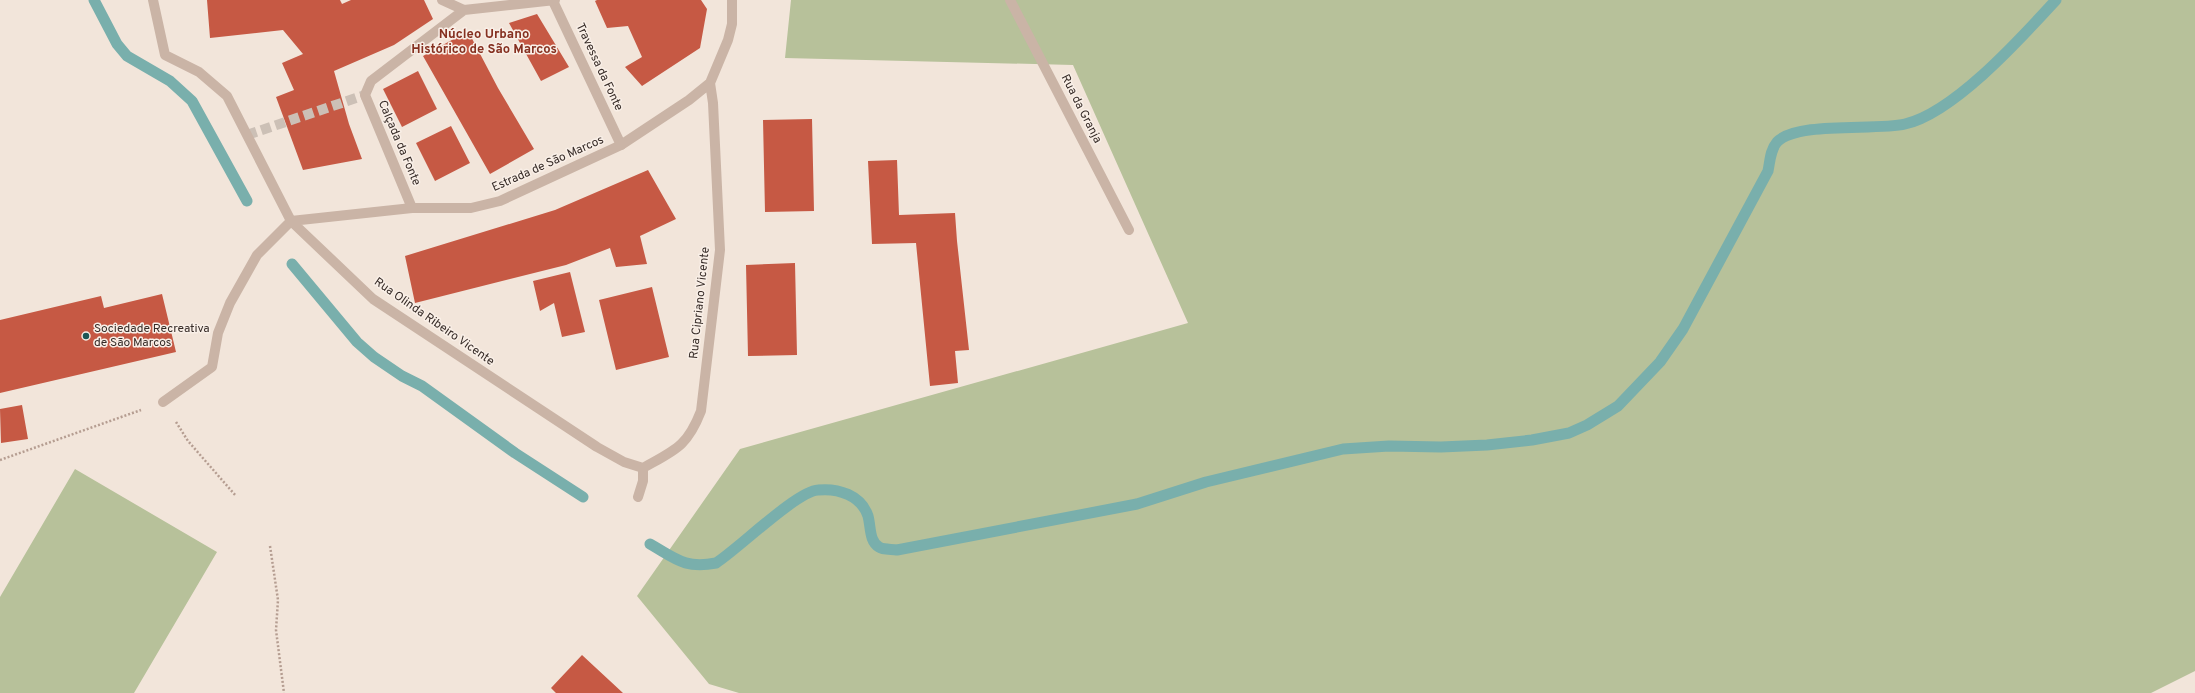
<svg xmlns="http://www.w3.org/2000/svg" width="2195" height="693" font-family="Overpass,sans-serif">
  <rect width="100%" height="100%" fill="#f2e5da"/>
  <path fill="#b7c19a" d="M 791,0 L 2195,0 L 2195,671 L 2151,693 L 739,693 L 709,684 L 637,596 L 740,449 L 1188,323 L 1073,65 L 785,58 Z
    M 75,469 L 217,552 L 134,693 L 0,693 L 0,597 Z"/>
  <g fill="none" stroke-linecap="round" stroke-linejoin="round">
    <path stroke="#79afac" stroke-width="11" d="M 94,0 L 117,44 L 127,56 L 170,81 L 192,101 L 247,201
      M 292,264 L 357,342 L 374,357 L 402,376 L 422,386 L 515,453 L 583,497
      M 650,544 C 676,559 685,569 716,563 C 738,549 797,491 818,490 C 838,488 861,495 868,516 C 871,527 869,541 879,547 C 883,550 892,549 897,550 L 1137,504 L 1206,482 L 1343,449 L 1389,446 L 1441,447 L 1487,445 L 1532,440 L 1569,433 L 1587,425 L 1618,406 L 1660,362 L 1683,329 L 1768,171 C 1770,162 1770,150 1777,142 C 1797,121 1876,131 1905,124 C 1954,113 2022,37 2056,0"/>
  </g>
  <path fill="#c65944" d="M 207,0 L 340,0 L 342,4 L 351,0 L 424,0 L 433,19 L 394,45 L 334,71 L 349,124 L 362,159 L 303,170 L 276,97 L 294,90 L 282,63 L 303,54 L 283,30 L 210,38 Z
    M 597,0 L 701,0 L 707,9 L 700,48 L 642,86 L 625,67 L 642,57 L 628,26 L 607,28 L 595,1 Z
    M 537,14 L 569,67 L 541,81 L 509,23 Z
    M 468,31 L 498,88 L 534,149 L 490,174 L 423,56 Z
    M 418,71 L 437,109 L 402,127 L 383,89 Z
    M 812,119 L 814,211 L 765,212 L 763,120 Z
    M 451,126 L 470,163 L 435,181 L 416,143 Z
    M 897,160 L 899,215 L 955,213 L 957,241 L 969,350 L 955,351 L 958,383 L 930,386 L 916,243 L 872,244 L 868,161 Z
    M 648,170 L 676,219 L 640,236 L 647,264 L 616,267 L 610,248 L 566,265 L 415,303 L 405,256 L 555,210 Z
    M 795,263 L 797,355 L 748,356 L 746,265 Z
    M 570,272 L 585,332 L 562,337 L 554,303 L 540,311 L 533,281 Z
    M 652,287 L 669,357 L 616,370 L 599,300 Z
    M 162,294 L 176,352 L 0,393 L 0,320 L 101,296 L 104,308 Z
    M 22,405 L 28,439 L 1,443 L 0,409 Z
    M 582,655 L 623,693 L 556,693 L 551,688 Z"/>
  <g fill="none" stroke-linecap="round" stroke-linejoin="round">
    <path stroke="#ccc0b6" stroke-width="10" stroke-dasharray="10 5" stroke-linecap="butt" d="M 247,135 L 365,95"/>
    <path stroke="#b59d91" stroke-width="2.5" stroke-dasharray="2 2" stroke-linecap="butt" d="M 176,422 L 188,441 L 236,496
      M 0,460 L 141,410
      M 270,546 L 278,600 L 276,630 L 284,693"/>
    <path stroke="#cab4a6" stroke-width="10" d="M 553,1 L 621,145"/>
    <path stroke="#cab4a6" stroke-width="10" d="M 153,0 L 165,55 L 199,72 L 227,96 L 291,221 L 373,299 L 597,447 L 624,462 L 643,468
      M 442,0 L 464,10
      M 1010,0 L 1129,230
      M 412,208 L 365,95 L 371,81 L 464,10 L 555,0
      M 163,402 L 212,367 L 218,333 L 230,303 L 257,255 L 291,221 L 412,208 L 471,208 L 500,201 L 621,145 L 689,100 L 710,83 L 728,40 L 732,24 L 732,0
      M 638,497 L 643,481 L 643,468 C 675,450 687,447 701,411 L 720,250 L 713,103 L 710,83"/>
  </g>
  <circle fill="#1d5756" stroke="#f9efe7" stroke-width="1.5" cx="86" cy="336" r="4"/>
  <g text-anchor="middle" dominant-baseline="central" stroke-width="3" stroke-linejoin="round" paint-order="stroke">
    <g font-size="12" fill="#362b27" stroke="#f9efe7">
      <text transform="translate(599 67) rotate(65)">Travessa da Fonte</text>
      <text transform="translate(1081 109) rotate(63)">Rua da Granja</text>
      <text transform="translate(399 143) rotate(67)">Calçada da Fonte</text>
      <text transform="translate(548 164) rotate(-24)">Estrada de São Marcos</text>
      <text transform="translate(700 303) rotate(-84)">Rua Cipriano Vicente</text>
      <text transform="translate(434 322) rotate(35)">Rua Olinda Ribeiro Vicente</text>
    </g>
    <g font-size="12" fill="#362b27" stroke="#f9efe7" text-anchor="start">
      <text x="94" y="329">Sociedade Recreativa<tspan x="94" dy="14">de São Marcos</tspan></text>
    </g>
    <g font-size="13" font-weight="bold" fill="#853020" stroke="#f9efe7">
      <text x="484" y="35">Núcleo Urbano<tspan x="484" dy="15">Histórico de São Marcos</tspan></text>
    </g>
  </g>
</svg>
